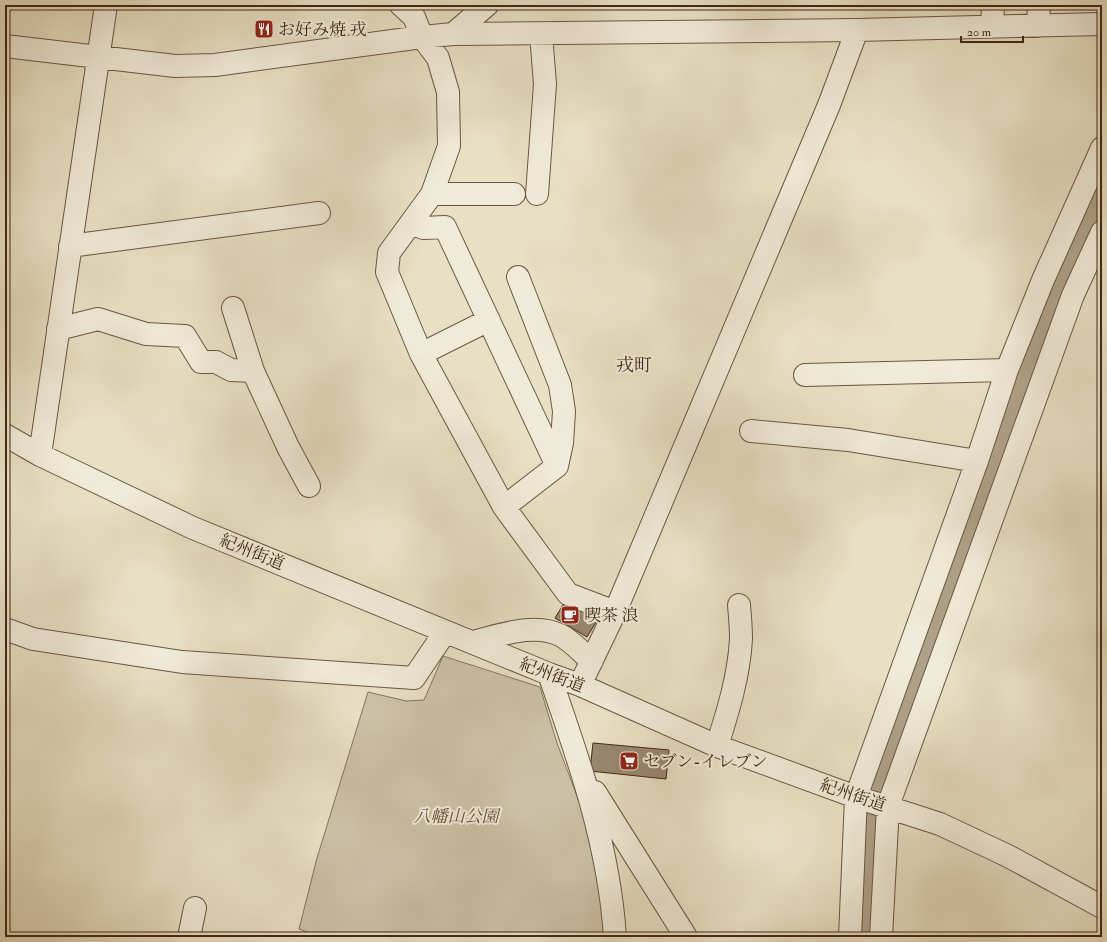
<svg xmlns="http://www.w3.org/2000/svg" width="1107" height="942" font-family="'IM FELL Double Pica','Noto Serif JP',serif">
  <rect width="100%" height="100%" fill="#e8e0c5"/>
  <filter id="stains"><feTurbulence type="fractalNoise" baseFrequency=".005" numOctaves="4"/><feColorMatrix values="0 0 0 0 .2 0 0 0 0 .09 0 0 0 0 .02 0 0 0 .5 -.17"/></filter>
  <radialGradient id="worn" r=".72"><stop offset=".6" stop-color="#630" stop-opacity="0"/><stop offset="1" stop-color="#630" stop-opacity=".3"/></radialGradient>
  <path fill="#ccc1a7" stroke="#86745e" d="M 443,656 L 540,687 L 557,743 L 580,804 L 593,830 L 606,937 L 320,937 L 299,929 L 317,858 L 368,692 L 406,701 L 424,700 Z"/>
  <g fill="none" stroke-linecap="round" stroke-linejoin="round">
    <path stroke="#afa189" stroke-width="37" d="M 863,937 L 868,820 L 875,788 L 1041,337 L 1102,189"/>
  </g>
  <path fill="#988871" stroke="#412815" d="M 566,600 L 598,619 L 587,637 L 555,618 Z
    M 593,743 L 669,750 L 666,779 L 590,771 Z"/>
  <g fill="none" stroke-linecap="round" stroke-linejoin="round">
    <defs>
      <path id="street" d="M 401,5 L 414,17 L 422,37 L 438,58 L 448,92 L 449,146 L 432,194 L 389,253 L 387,272 L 421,354 L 504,507 L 568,594 L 615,612
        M 1038,26 L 1039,5
        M 992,27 L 993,5
        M 453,34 L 487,5
        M 5,46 L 175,66 L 215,65 L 422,37 L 453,34 L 857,30 L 1102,24
        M 432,194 L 514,194
        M 537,194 L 545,84 L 541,34
        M 412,222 L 423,228 L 445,227 L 557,466
        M 70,246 L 319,213
        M 233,308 L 253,371 L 288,447 L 309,486
        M 58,329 L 98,319 L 146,334 L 185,336 L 201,362 L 216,362 L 231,370 L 253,371
        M 421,354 L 489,320
        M 805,375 L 1007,370
        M 751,431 L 848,440 L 977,461
        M 5,435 L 40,455 L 193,528 L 549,674 L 580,685 L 717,746 L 856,797 L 940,824 L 1008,856 L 1102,907
        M 40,455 L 106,5
        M 504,507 L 557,466 L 562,443 L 564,411 L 560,385 L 518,277
        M 5,629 L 33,639 L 182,662 L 414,678 L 445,632
        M 472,642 C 499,636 533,622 560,635 C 571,640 582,653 592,661
        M 549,674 C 579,760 609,845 615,937
        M 580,685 L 615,612 L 829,105 L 857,30
        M 717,746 C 728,711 739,676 741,639 C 741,628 740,616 739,605
        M 595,792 L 686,937
        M 189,937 L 195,908
        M 850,937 L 856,797 L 977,461 L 1007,370 L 1043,280 L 1102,148
        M 881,937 L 888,806 L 1073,295 L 1102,232"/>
    </defs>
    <use href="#street" stroke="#6b5641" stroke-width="24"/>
    <use href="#street" stroke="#f0ebd9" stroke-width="22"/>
  </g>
  <defs>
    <symbol id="restaurant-square" viewBox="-11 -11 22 22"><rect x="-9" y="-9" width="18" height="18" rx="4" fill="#8f2418" stroke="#f0ebd9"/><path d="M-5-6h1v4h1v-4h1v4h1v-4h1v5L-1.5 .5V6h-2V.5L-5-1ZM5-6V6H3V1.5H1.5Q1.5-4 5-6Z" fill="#fff"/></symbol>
    <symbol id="cafe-square" viewBox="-11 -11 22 22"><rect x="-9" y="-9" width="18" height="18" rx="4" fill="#8f2418" stroke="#f0ebd9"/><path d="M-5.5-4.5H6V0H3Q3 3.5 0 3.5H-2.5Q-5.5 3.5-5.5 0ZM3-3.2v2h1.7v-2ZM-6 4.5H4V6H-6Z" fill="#fff"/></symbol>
    <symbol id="supermarket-square" viewBox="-11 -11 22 22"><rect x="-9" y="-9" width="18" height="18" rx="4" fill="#8f2418" stroke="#f0ebd9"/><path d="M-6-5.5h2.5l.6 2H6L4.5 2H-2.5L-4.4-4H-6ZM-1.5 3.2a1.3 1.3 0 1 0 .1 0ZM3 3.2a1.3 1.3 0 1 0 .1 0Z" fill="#fff"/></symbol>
  </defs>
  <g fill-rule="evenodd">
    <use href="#restaurant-square" x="253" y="18" width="22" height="22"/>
    <use href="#cafe-square" x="559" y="604" width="22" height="22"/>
    <use href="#supermarket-square" x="618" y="750" width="22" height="22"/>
  </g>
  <g text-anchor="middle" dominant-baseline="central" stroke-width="4" stroke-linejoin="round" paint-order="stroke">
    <g font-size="17" fill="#412815" stroke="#f0ebd9" text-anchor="start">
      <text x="278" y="29">お好み焼 戎</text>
      <text x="584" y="615">喫茶 浪</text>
      <text x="643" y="761">セブン-イレブン</text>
    </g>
    <g font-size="17" fill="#412815" stroke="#f0ebd9">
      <text transform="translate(252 552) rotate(22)">紀州街道</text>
      <text transform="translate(552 675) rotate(21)">紀州街道</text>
      <text transform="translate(853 795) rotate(19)">紀州街道</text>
    </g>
    <g font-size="17" font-style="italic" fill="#644e3a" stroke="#f0ebd9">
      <text x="456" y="816">八幡山公園</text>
    </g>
    <g font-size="18" fill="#412815" stroke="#f0ebd9">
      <text x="634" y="365">戎町</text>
    </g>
  </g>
  <rect width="1107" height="942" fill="none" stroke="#e8e0c5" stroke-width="20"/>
  <rect x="6" y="6" width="1095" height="930" fill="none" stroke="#412815" stroke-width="2"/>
  <rect x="10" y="10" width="1087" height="922" fill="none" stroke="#412815"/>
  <path d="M961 36v6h62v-6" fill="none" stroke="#412815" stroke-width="2"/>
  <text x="967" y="36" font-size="12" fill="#412815" stroke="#f0ebd9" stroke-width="3" paint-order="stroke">20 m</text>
  <rect width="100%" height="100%" filter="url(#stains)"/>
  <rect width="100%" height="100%" fill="url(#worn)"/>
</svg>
